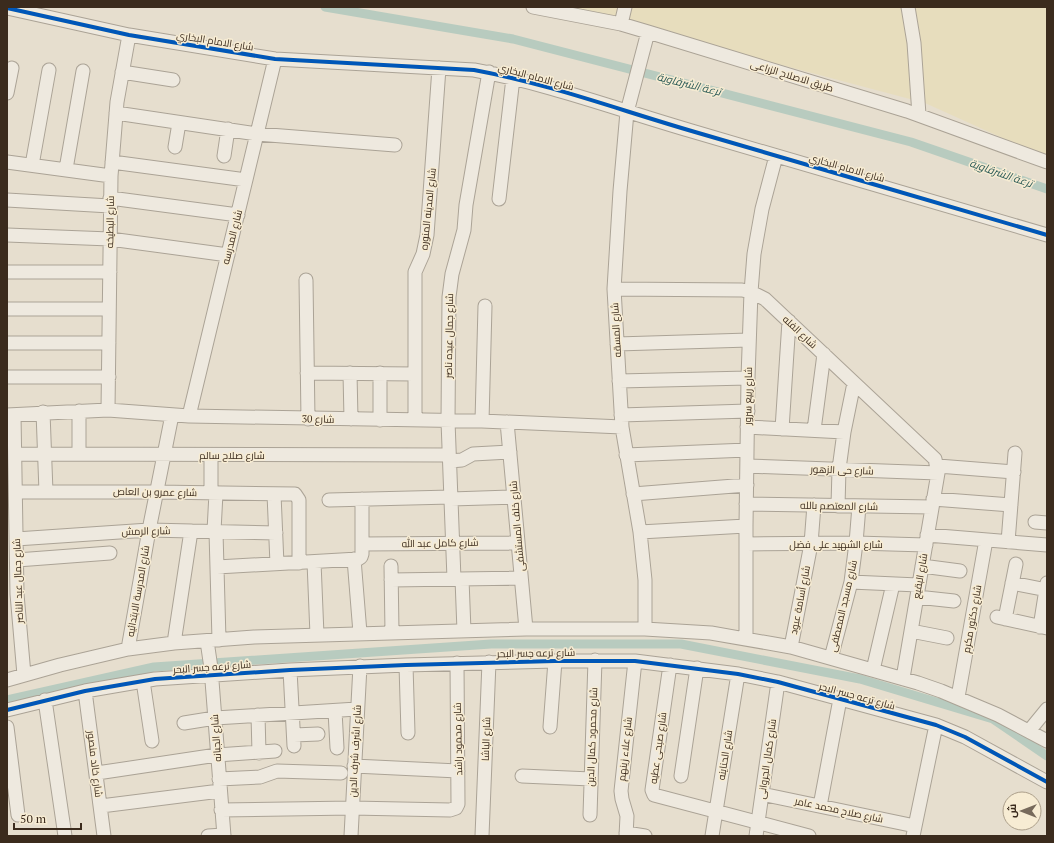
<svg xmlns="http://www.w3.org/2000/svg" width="1054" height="843" font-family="'PT Serif',Cairo,serif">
  <rect width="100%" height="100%" fill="#e6dece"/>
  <path fill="#e7ddbd" d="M 555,7 L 1047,7 L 1047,156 L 1040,155 L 925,103 L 650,30 Z"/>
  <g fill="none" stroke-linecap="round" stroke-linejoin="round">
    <path stroke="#b8cbbf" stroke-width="9" d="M 325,7 L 513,39 L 911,142 L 1047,189
      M 7,700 L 154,667 L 491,644 L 681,644 L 860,679 L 993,719 L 1047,756"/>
    <defs>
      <path id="minor" d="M 533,7 L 621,24 L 648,32 L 907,111 L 1047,162
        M 908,7 L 914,43 L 919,115
        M 7,8 L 129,35 L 275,59 L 474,70 C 550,84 622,111 695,132 C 812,167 930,200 1047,235
        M 621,24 L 625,7
        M 122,72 L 173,80
        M 7,93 L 12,68
        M 116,113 L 257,134 L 395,145
        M 175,147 L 179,123
        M 224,156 L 228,129
        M 7,162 L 111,176
        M 112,162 L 246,180
        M 32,165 L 49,70
        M 66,169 L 83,71
        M 110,198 L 238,215
        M 499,199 L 513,78
        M 7,200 L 110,206
        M 7,235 L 110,239 L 228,255
        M 7,272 L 110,272
        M 306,280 L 308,419
        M 614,289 L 742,290 L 751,292 L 765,299 L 935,459 L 938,473 L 903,678
        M 7,309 L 109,309
        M 7,343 L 109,343
        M 617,344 L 749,340
        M 307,373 L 415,374
        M 350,373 L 351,419
        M 380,373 L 380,420
        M 7,377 L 109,377
        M 619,381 L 748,378
        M 108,410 L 111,176 L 117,102 L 129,35
        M 79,411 L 79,454
        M 43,412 L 46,492
        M 7,415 L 108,410 L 189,416 L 482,421 L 622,427
        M 14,415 L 17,594 L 24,675
        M 621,415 L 748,411
        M 189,416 L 275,59
        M 415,420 L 415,272 L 423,254 L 427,235 L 439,68
        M 482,421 L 485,306
        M 507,422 L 526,629
        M 747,427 L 844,432
        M 782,429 L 789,321
        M 814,430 L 824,354
        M 15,454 L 449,455
        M 626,455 L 747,450
        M 450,461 L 462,460 L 473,454 L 510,452
        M 747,466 L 938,473
        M 938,466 L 1014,472
        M 16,492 L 157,492 L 295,494 L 299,500 L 299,563
        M 211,493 L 211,456
        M 274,494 L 277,564
        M 633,494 L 747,485
        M 451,499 L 514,497
        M 933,499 L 1011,505
        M 329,500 L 451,497
        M 746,504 L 932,507
        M 838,506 L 839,469 L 844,432 L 854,383
        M 1035,522 L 1047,523
        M 214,531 L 216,493
        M 216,532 L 219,640
        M 640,532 L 746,526
        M 927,535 L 1047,545
        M 16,539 L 149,530 L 276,533
        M 1008,542 L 1015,453
        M 362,544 L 518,543
        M 746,544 L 856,543 L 926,545
        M 354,559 L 360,633
        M 17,560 L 110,553
        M 314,562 L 317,635
        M 391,566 L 392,632
        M 922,566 L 960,571
        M 217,567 L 358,559 L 361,557 L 362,554 L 362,499
        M 454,579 L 448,421 L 449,297 L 452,274 L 464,230 L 466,205 L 489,72
        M 462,579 L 464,631
        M 391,580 L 521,578
        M 851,582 L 918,585
        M 1012,583 L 1047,590
        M 917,597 L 954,601
        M 997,617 L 1047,628
        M 1005,619 L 1016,564
        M 1040,627 L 1047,583
        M 645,629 L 645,580 L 640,532 L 622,427 L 614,289 L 620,191 L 627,112 L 648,32
        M 911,631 L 947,638
        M 746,639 L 746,526 L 748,378 L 751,292 L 754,254 L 762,209 L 776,156
        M 207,641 L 211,668 L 224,836
        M 174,643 L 191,531
        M 791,647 L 811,544 L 814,505
        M 128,649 L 149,530 L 172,415
        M 831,658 L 851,582 L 856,543 L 859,506
        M 406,665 L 408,733
        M 670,665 L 652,790 L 654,795 L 809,836
        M 290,670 L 294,746
        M 873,670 L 893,584
        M 7,680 L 60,665 L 128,649 L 174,643 L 254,637 L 526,629 L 645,629 L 711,633 L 791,647 L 918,683 L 941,691 L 998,715 L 1047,741
        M 143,681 L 152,741
        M 85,691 L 104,836
        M 958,697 L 986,540
        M 45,700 L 65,836
        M 7,710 L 85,691 L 155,679 L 290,670 L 406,665 L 555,661 L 635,661 L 738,674 L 778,682 L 936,725 L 965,737 L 1047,782
        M 335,711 L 337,748
        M 258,715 L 259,753
        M 184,723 L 215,718 L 357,709
        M 7,727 L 18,815
        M 550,727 L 555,661
        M 1029,731 L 1047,709
        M 294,735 L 318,734
        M 354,766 L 458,771
        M 97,773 L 217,755 L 275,751
        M 522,776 L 591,779
        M 681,776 L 697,668
        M 219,779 L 260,777 L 277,771 L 341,773
        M 762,794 L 915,826
        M 101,806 L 220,791
        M 820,806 L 840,699
        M 221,810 L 352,808 L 450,810 L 456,808 L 458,804 L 457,663
        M 590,815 L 595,660
        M 626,833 L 645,836
        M 208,836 L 224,835
        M 351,836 L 360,666
        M 482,836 L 489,662
        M 626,836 L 627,816 L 622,799 L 621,791 L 635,661
        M 712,836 L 738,674
        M 756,836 L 778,682
        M 913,836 L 936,725"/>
    </defs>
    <use href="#minor" stroke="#aba396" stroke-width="15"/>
    <use href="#minor" stroke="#eee9df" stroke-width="13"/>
    <defs>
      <path id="cycleway" d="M 7,8 L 129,35 L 275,59 L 474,70 C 550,84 622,111 695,132 C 812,167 930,200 1047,235
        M 7,710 L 85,691 L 155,679 L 290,670 L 406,665 L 555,661 L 635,661 L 738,674 L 778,682 L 936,725 L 965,737 L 1047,782"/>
    </defs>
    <use href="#cycleway" stroke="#f7ecd3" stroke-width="6"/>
    <use href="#cycleway" stroke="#0057b8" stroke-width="4"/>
  </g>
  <g text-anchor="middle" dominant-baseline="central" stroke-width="3" stroke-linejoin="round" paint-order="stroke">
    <g font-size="10" fill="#3b2b1d" stroke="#f7ecd3">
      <text transform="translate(215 41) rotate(9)">شارع الامام البخاري</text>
      <text transform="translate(792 76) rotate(17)">طريق الاصلاح الزراعى</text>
      <text transform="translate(536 77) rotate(15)">شارع الامام البخاري</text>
      <text transform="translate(847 168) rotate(16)">شارع الامام البخاري</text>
      <text transform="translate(428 209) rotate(-84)">شارع المدينه المنوره</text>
      <text transform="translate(110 222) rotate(-89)">شارع البطيخه</text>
      <text transform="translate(232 237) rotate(-76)">شارع المدرسه</text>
      <text transform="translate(616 330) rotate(-93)">شارع المسقه</text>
      <text transform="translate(800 332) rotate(43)">شارع الفله</text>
      <text transform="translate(449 336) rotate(-89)">شارع جمال عبده ناصر</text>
      <text transform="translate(748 396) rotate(-89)">شارع ربيع سرور</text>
      <text transform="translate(318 419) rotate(1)">شارع 30</text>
      <text x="232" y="455">شارع صلاح سالم</text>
      <text transform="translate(842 470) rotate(2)">شارع حى الزهور</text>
      <text transform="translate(155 492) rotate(1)">شارع عمرو بن العاص</text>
      <text transform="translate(839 506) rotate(1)">شارع المعتصم بالله</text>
      <text transform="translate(517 526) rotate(-95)">شارع خلف المستشفى</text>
      <text transform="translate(146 531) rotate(-1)">شارع الرمش</text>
      <text transform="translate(440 543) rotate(-1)">شارع كامل عبد الله</text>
      <text x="836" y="544">شارع الشهيد على فضل</text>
      <text transform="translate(920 576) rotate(-80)">شارع البقيع</text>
      <text transform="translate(18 581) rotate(-92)">شارع جمال عبد الناصر</text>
      <text transform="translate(138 591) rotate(-80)">شارع المدرسة الابتدائيه</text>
      <text transform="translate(800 600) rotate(-79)">شارع أسامة عبود</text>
      <text transform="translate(843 606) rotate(-77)">شارع مسجد المصطفى</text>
      <text transform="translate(972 619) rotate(-80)">شارع دكتور مكرم</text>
      <text transform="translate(536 653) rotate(-1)">شارع ترعه جسر البحر</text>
      <text transform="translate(212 667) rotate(-4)">شارع ترعه جسر البحر</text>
      <text transform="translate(857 696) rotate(15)">شارع ترعه جسر البحر</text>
      <text transform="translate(592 737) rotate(-88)">شارع محمود كمال الدين</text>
      <text transform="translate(216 738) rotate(-94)">شارع الجبانه</text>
      <text transform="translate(458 739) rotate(-91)">شارع محمود راشد</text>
      <text transform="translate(486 739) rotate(-88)">شارع الباشا</text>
      <text transform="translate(658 748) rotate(-82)">شارع صبحى عطيه</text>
      <text transform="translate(625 749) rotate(-84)">شارع علاء زينهم</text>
      <text transform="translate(355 751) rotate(-87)">شارع اشرف شرف الدين</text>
      <text transform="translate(725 755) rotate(-81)">شارع الحناينه</text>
      <text transform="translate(767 759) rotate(-82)">شارع كمال الجروانى</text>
      <text transform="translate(95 764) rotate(83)">شارع خالد منصور</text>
      <text transform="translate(839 810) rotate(12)">شارع صلاح محمد عامر</text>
    </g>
    <g font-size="11" font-style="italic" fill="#2c5b57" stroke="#f7ecd3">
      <text transform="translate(689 84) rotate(14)">ترعة الشرقاوية</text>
      <text transform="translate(1001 173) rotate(19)">ترعة الشرقاوية</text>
    </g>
  </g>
  <rect width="1054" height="843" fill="none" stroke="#3b2b1d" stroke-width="16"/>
  <g transform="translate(1022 811) rotate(270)"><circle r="19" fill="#f7ecd3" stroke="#ac9f8a"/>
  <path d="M0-3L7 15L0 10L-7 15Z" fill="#776a5b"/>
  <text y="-6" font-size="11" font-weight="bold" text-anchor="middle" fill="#3b2b1d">ش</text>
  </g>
  <path d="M14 823v6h67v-6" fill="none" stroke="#3b2b1d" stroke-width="2"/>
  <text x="20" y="823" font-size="12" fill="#3b2b1d" stroke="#f7ecd3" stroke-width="3" paint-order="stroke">50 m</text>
</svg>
